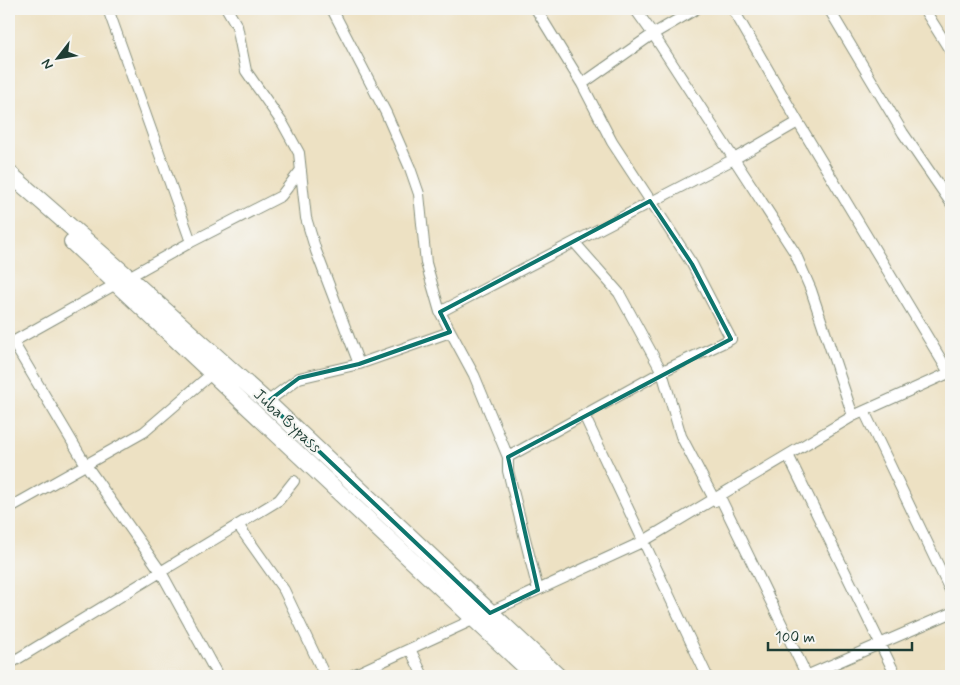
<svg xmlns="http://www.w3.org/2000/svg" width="960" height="685" font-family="Mynerve,sans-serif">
  <rect width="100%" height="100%" fill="#f6f6f2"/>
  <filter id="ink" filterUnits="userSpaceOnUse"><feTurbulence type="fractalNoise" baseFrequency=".02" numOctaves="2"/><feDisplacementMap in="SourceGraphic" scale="10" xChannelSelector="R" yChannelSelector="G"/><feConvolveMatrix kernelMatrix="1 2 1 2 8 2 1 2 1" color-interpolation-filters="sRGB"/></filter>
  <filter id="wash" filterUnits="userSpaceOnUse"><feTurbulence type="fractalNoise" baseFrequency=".0096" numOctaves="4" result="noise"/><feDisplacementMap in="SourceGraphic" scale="20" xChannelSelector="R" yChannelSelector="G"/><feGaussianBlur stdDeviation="1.12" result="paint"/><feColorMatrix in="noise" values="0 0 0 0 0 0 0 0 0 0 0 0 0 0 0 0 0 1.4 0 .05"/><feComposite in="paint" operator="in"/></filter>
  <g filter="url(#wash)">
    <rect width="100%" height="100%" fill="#ede1c3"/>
  </g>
  <g filter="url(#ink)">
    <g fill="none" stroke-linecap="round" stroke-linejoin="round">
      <defs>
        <path id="minor" d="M 108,9 L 191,242
          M 227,9 L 237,26 L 246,71 L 283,124 L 299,153 L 306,218 L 316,251 L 359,364
          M 332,9 L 386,113 L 410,168 L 419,194 L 426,263 L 440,312 L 474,375 L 508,457 L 508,471 L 538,590
          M 635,9 L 653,34 L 795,253 L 811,290 L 853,416
          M 733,9 L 798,122 L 951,376
          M 829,9 L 903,133 L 951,203
          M 924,9 L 951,52
          M 582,84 L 653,34 L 696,9
          M 575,243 L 619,293 L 662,372 L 681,436 L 715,501
          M 440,312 L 734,159 L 798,122
          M 13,342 L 86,465 L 161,572 L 218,676
          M 9,344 L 191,242 L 281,196 L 301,170
          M 267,402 L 299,378 L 359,364 L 450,332
          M 864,411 L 951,592
          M 584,415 L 707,676
          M 788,455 L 896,676
          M 508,457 L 667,369 L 731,339 L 692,264 L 612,142 L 582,84 L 536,9
          M 720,497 L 807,676
          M 9,508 L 144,432 L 216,370
          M 238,525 L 284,590 L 325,676
          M 410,649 L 423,676
          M 9,664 L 279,500 L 294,481
          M 351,676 L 642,542 L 853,416 L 951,372
          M 806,676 L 951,613"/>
        <path id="primary" d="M 9,173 L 128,277 L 267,402 L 558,676
          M 72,242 L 535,676"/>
      </defs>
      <use href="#minor" stroke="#868f7c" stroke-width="12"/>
      <use href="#primary" stroke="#868f7c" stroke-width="18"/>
      <use href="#minor" stroke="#fff" stroke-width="10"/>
      <use href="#primary" stroke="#fff" stroke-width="16"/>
    </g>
  </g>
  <path fill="none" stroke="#0f766e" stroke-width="4" stroke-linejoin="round" d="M 650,201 L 692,264 L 731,339 L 508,457 L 538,590 L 490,613 L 267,402 L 299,378 L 359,364 L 450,332 L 440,312 Z"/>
  <g text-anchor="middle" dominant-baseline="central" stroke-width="4" stroke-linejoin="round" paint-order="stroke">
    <g font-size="16" fill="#1f3d34" stroke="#f6f6f2">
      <text transform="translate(287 421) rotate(43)">Juba Bypass</text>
    </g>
  </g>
  <rect width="960" height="685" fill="none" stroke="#f6f6f2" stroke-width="30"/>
  <g transform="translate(58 58) rotate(239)" stroke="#f6f6f2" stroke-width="4" paint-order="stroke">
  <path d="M0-4L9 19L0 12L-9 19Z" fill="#1f3d34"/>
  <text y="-8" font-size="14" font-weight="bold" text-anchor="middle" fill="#1f3d34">N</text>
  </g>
  <path d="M768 642v8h144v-8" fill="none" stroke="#1f3d34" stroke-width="2.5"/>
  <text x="775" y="642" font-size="15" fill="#1f3d34" stroke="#f6f6f2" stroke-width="4" paint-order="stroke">100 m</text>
</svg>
